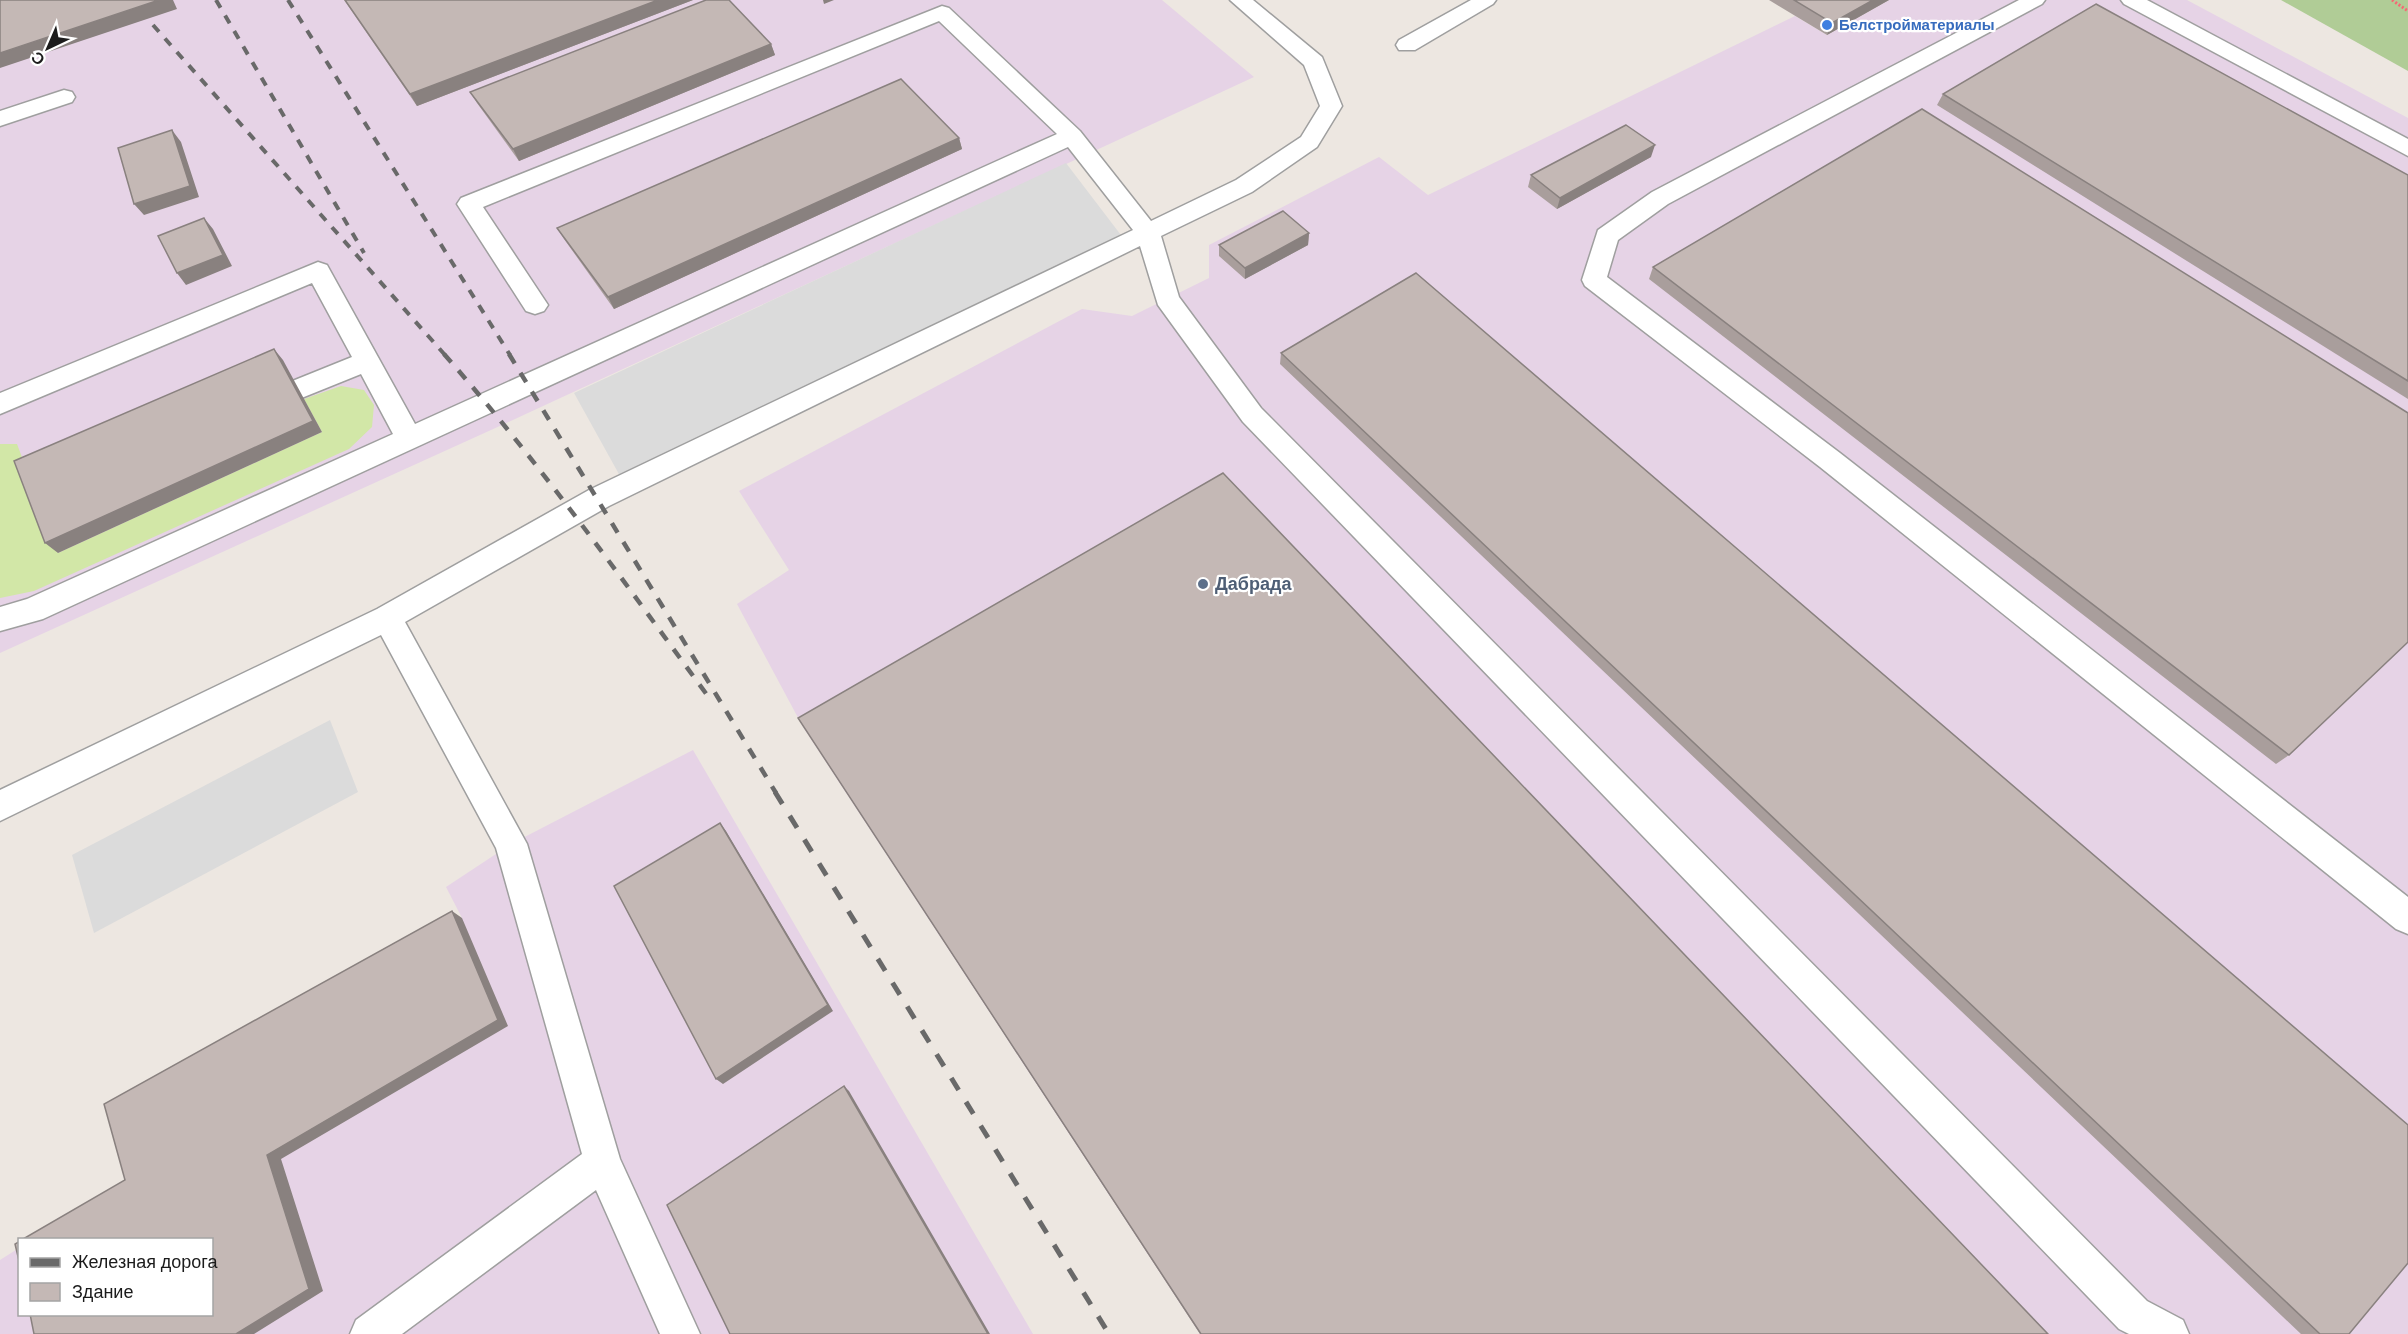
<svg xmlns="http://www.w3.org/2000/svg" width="2408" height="1334" font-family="'DM Sans',sans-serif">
  <rect width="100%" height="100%" fill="#ede7e1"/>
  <path fill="#e6d3e6" d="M 0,0 L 1162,0 L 1254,77 L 502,425 L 0,653 Z
    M 1889,0 L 2187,0 L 2408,118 L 2408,1334 L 1200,1334 L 803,727 L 737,604 L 789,570 L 739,491 L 1082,309 L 1132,316 L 1209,278 L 1209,245 L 1379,157 L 1428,195 L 1795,16 L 1827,35 Z
    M 693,750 L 1033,1334 L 0,1334 L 0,1260 L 19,1248 L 20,1314 L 212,1314 L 212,1240 L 139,1179 L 462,918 L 446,887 L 511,844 Z"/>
  <path fill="#d2e7a7" d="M 341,386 L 364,390 L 374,405 L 372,427 L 349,449 L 34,591 L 0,598 L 0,444 L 17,444 L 58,553 L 322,432 L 304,399 Z"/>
  <path fill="#b0cc96" d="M 2281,0 L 2408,0 L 2408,71 Z"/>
  <path fill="#dbdbdb" d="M 1066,163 L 1127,243 L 625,485 L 574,393 Z
    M 330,720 L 358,792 L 94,933 L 72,855 Z"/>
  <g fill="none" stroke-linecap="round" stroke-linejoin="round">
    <defs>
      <path id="lane" d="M 1230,0 L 1253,0 L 1322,57 L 1342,106 L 1317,147 L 1252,192 L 1161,236 L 1179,297 L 1261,408 L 2147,1301 L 2183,1320 L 2189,1334 L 2129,1334 L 2119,1329 L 1243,422 L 1158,305 L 1140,246 L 609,506 L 405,622 L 527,844 L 620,1159 L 700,1334 L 660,1334 L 596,1190 L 402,1334 L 350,1334 L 356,1320 L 582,1154 L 496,848 L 381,635 L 0,821 L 0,790 L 377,609 L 589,490 L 1133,230 L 1068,147 L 43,619 L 0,631 L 0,607 L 27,599 L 393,434 L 361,374 L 299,399 L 290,396 L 286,389 L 290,382 L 352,357 L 312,283 L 0,414 L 0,393 L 318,262 L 327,265 L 415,424 L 1057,134 L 939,21 L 483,207 L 544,299 L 548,305 L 544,311 L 535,314 L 526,311 L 457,204 L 461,198 L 942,6 L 949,8 L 1080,131 L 1151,221 L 1236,180 L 1301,137 L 1320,106 L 1304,65 Z
        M 1471,0 L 1496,0 L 1493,4 L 1415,50 L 1399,50 L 1396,45 L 1399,40 Z
        M 2019,0 L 2045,0 L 2042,4 L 1668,204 L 1618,240 L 1607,277 L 1840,453 L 2408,897 L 2408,934 L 2396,929 L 1820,467 L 1585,286 L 1582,280 L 1598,230 L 1652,192 Z
        M 2121,0 L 2147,0 L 2408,139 L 2408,156 L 2124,4 Z
        M 64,90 L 72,92 L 75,97 L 72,102 L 0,126 L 0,111 Z"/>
    </defs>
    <use href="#lane" stroke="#9f9f9f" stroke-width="3"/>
    <path stroke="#f66874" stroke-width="3" stroke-dasharray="2 2" stroke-linecap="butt" d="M 2392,0 L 2408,11"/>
    <use href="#lane" fill="#fff" fill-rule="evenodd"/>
    <path stroke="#696969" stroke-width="4" stroke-dasharray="9 9" stroke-linecap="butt" d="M 216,0 L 364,253
      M 288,0 L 510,355
      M 153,25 L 445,355"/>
    <path stroke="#696969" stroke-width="4.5" stroke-dasharray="11 11" stroke-linecap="butt" d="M 444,354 C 540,463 624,582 710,699
      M 509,354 L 776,793"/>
    <path stroke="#696969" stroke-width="5" stroke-dasharray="14 14" stroke-linecap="butt" d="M 775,792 L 1109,1334"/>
  </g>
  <path fill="#a99e9c" d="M 344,0 L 693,0 L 417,106 Z
    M 1769,0 L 1889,0 L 1827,35 Z
    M 771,44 L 775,55 L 519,161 L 477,103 L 470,92 Z
    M 1943,94 L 2408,175 L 2408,399 L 1937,105 Z
    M 959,138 L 962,149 L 614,309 L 564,239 L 557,228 Z
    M 1651,157 L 1557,209 L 1528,187 L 1531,175 Z
    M 1309,233 L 1308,245 L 1245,279 L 1219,256 L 1219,245 Z
    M 1653,267 L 2289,755 L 2276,764 L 1649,279 Z
    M 1281,353 L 2349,1334 L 2301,1334 L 1280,364 Z
    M 798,718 L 2048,1334 L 1200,1334 Z"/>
  <path fill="#89817f" d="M 159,0 L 173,0 L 177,9 L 0,68 L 0,53 Z
    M 658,0 L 693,0 L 417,106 L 410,94 Z
    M 823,0 L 834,0 L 824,4 Z
    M 1873,0 L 1889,0 L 1827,35 L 1832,23 Z
    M 771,44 L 775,55 L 519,161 L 513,149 Z
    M 172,130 L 181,142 L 199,197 L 144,215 L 134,204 Z
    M 959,138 L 962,149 L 614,309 L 608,297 Z
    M 1655,145 L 1651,157 L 1557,209 L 1560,198 Z
    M 204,218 L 213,229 L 232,266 L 186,285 L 177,273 Z
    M 1309,233 L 1308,245 L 1245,279 L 1245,268 Z
    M 274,349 L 283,360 L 322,432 L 58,553 L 45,543 Z
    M 720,823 L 726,831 L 833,1011 L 723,1084 L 716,1079 Z
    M 452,911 L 462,918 L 508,1026 L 281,1159 L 323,1291 L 254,1334 L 236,1334 L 267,1155 Z
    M 844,1086 L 849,1091 L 990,1334 L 988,1334 Z"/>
  <path fill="#c4b8b5" stroke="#89817f" stroke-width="1.5" d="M 0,0 L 159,0 L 0,53 Z
    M 345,0 L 658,0 L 410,94 Z
    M 706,0 L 729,0 L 771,44 L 513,149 L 470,92 Z
    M 1794,0 L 1873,0 L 1832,23 Z
    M 2096,4 L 2408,175 L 2408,381 L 1943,94 Z
    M 901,79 L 959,138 L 608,297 L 557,228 Z
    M 1922,109 L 2408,413 L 2408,642 L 2289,755 L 1653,267 Z
    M 1626,125 L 1655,145 L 1560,198 L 1531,175 Z
    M 172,130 L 190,186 L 134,204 L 118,148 Z
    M 1283,211 L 1309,233 L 1245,268 L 1219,245 Z
    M 204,218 L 223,255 L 177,273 L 158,236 Z
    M 1416,273 L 2408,1125 L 2408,1263 L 2349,1334 L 2320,1334 L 1281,353 Z
    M 274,349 L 313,421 L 45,543 L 14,461 Z
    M 1223,473 L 2048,1334 L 1201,1334 L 798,718 Z
    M 720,823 L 828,1005 L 716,1079 L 614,886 Z
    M 452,911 L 498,1020 L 267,1155 L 309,1289 L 236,1334 L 34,1334 L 30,1314 L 212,1314 L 212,1239 L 23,1239 L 125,1180 L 104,1104 Z
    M 844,1086 L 988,1334 L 730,1334 L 667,1205 Z
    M 20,1241 L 20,1265 L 15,1244 Z"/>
  <circle fill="#3f7fe0" stroke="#fff" stroke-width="2" cx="1827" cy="25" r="6"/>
  <circle fill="#5c6f8a" stroke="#fff" stroke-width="2" cx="1203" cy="584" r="6"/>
  <g text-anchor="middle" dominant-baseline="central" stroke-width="4.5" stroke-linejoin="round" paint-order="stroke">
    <g font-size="15" font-weight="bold" fill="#366cbe" stroke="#fff" text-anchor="start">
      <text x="1839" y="25">Белстройматериалы</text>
    </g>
    <g font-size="18" font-weight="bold" fill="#4e5e75" stroke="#fff" text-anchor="start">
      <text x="1215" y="584">Дабрада</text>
    </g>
  </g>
  <rect x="18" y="1238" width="195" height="78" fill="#ffffff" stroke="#a4a4a4" stroke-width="1.5"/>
  <rect x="30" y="1258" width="30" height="9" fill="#696969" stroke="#a4a4a4" stroke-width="1.5"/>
  <text x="72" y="1268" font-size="18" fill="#1b1b1b">Железная дорога</text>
  <rect x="30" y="1283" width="30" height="18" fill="#c4b8b5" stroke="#a4a4a4" stroke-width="1.5"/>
  <text x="72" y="1298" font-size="18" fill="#1b1b1b">Здание</text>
  <g transform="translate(48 48) rotate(224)" stroke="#ffffff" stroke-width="4.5" paint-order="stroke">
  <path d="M0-4.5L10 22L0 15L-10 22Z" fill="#1b1b1b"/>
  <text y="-9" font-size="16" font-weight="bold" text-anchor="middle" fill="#1b1b1b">С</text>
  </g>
</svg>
